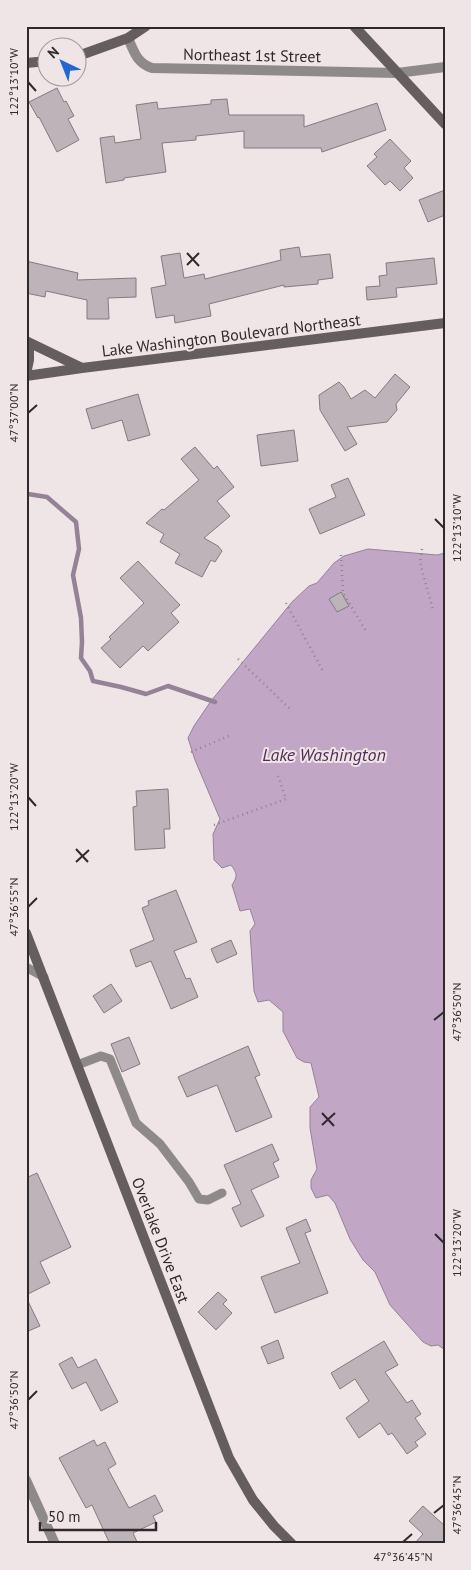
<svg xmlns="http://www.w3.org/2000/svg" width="471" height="1570" font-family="'PT Sans',sans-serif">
  <rect width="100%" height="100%" fill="#efe4e6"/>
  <path fill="#c1a7c5" stroke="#958297" d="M 368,549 L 437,555 L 445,553 L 445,1350 L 438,1345 L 431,1346 L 423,1342 L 390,1305 L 375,1272 L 363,1260 L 350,1239 L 335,1203 L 328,1195 L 316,1198 L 311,1188 L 311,1180 L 317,1169 L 310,1128 L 310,1107 L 319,1097 L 311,1063 L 304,1062 L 297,1058 L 283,1031 L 283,1012 L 269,1000 L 258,1002 L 254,991 L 250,931 L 255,924 L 250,909 L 240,911 L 232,885 C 238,876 237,873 231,865 L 222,868 L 214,860 L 213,834 L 220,819 L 195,760 L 188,738 L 194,726 L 211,701 L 292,602 L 309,586 L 317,583 L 334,563 L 344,556 Z"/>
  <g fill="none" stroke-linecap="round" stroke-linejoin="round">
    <path stroke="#958297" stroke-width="4.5" d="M 26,493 L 28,494 L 47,497 L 76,522 L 79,549 L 73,575 L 81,618 L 82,642 L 81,658 L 90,671 L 93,681 L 121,687 L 146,694 L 168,686 L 215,702"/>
  </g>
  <path fill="#bdb4b9" stroke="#837b80" d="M 57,88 L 64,102 L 66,101 L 74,116 L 68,119 L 79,140 L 57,152 L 39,117 L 38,118 L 29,102 Z
    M 227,99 L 229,115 L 304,115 L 304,127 L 377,103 L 386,130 L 322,152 L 321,148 L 244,148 L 244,131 L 196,136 L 196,140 L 162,143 L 166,172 L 124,178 L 124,180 L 106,183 L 100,138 L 114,136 L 115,143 L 141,139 L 136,105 L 157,102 L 158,109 L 211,104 L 211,100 Z
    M 390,139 L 411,161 L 404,168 L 413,178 L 400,191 L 390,181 L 385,185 L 367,166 L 377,157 L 374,154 Z
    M 445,190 L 445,215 L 428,222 L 419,200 Z
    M 299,247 L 301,257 L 330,254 L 333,278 L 318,280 L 318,284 L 284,287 L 284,285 L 209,304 L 211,316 L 175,323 L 174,315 L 156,318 L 151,288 L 166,285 L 161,256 L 180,253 L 184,278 L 204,274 L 205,279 L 281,260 L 280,250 Z
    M 434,258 L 437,284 L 396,288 L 397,297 L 367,300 L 366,287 L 380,286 L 379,276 L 387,275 L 386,263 Z
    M 26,261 L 78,273 L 77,280 L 136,278 L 136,297 L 108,298 L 109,319 L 87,319 L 87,300 L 46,291 L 45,297 L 26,293 Z
    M 395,374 L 410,387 L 396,404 L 397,410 L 387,422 L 347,427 L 357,444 L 345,451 L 320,410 L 319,395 L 339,382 L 344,387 L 351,399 L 365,390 L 375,398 Z
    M 138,394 L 150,435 L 128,441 L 122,420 L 92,429 L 86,409 Z
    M 294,430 L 298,461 L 261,466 L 257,435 Z
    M 195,447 L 214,469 L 217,466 L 234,487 L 217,501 L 230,516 L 204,538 L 218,546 L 222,551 L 215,562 L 211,560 L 202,577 L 175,563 L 180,554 L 160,542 L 164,534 L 146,523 L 162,509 L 164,510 L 199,480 L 181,459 Z
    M 348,478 L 365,515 L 320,534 L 309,509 L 336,497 L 331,485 Z
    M 138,561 L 180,605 L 171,613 L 179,622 L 148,651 L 143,646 L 120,668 L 101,648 L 111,639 L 109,637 L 144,603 L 120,578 Z
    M 341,592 L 349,606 L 337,612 L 329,599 Z
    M 168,789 L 170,829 L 164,829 L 165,848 L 135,850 L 133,807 L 137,806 L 136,791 Z
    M 176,890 L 197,942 L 174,951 L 186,979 L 190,978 L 198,997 L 171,1009 L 151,961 L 136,967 L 130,950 L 154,940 L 142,908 L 149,905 L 148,901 Z
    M 231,940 L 237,954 L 217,963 L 211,949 Z
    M 111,984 L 122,1001 L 104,1013 L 93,996 Z
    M 129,1037 L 140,1064 L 122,1072 L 111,1044 Z
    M 248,1046 L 260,1075 L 255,1077 L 272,1117 L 236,1132 L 217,1085 L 187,1097 L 178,1077 Z
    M 272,1144 L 279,1160 L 273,1163 L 279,1177 L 251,1190 L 264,1216 L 241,1227 L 232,1208 L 241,1204 L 224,1165 Z
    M 37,1173 L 71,1247 L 40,1262 L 50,1283 L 26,1295 L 26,1178 Z
    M 306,1219 L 311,1231 L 305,1233 L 328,1293 L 275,1313 L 261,1277 L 300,1263 L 286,1228 Z
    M 218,1292 L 227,1300 L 223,1304 L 232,1313 L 216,1330 L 198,1312 Z
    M 26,1297 L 40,1326 L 26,1332 Z
    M 278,1340 L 284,1358 L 268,1364 L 261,1347 Z
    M 384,1341 L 398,1365 L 385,1372 L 407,1403 L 412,1400 L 421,1414 L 415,1418 L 426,1434 L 415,1442 L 418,1446 L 407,1454 L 392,1433 L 388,1435 L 380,1423 L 359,1438 L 346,1418 L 369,1401 L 355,1379 L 340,1389 L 331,1373 Z
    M 72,1357 L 78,1368 L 96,1359 L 118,1402 L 101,1411 L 86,1382 L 72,1389 L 59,1364 Z
    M 94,1440 L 97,1446 L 105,1442 L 116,1464 L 108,1469 L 129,1508 L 155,1495 L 163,1511 L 153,1516 L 156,1522 L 133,1533 L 138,1544 L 110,1544 L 92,1505 L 86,1508 L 59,1458 Z
    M 423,1506 L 445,1526 L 445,1544 L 414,1544 L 423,1534 L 409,1521 Z"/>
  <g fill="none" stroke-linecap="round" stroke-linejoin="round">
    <path stroke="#8d8587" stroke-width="2.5" stroke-dasharray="1 4" stroke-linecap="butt" d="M 422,549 L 420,563 L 433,610
      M 341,555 L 343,593 L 366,631
      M 286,603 L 324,673
      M 238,659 L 290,709
      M 191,752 L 231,735
      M 214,825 L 286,799 L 278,776"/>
    <path stroke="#8e8a89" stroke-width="9" d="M 26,967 L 44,977
      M 77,1065 L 101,1056 L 110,1059 L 136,1123 L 160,1144 L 189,1182 L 199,1199 L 208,1200 L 222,1193"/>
    <path stroke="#8e8a89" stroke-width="10" d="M 128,38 C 134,52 137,63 152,68 L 397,73 L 445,67
      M 26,1480 L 55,1544"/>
    <path stroke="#655e5e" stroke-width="10" d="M 354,26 L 445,124
      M 78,56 L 128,38 L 146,26
      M 26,63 L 48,61
      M 26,341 L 82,368 L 445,323
      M 26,374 L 29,360 L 29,343
      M 26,376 L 82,368
      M 26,933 L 229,1458 L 253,1500 L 274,1526 L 292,1544"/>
  </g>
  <path fill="none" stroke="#2e2a2b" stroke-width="2" d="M 28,82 L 36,91M 187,253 L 199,266M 187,265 L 199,253M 28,413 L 37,405M 435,519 L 444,528M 28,797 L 36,806M 76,849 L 88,862M 76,862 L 89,850M 28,907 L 37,898M 434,1020 L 444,1012M 322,1113 L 334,1126M 322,1125 L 335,1113M 435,1234 L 444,1243M 28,1400 L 37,1391M 434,1513 L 444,1505M 403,1542 L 412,1534"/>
  <g text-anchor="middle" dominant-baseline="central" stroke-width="4" stroke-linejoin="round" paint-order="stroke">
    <g font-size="16" fill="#2e2a2b" stroke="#efe4e6">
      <text transform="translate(252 55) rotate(1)">Northeast 1st Street</text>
      <text transform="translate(231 335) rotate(-7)">Lake Washington Boulevard Northeast</text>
      <text transform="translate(161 1240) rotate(69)">Overlake Drive East</text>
    </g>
    <g font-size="18" font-style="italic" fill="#512e58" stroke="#efe4e6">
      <text x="324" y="754">Lake Washington</text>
    </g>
  </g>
  <rect width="471" height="1570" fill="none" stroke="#efe4e6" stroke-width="55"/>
  <g transform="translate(62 62) rotate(317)"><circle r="24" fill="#efe4e6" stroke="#a29a9b"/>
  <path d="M0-4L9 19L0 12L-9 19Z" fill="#2365d1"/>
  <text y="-8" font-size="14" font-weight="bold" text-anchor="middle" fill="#2e2a2b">N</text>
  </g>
  <path d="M40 1522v8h116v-8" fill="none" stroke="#2e2a2b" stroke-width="2.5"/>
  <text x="48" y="1522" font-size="15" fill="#2e2a2b" stroke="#efe4e6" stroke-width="4" paint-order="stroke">50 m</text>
  <rect x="28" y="28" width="416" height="1514" fill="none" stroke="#2e2a2b" stroke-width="2"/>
  <g font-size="12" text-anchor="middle" fill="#2e2a2b">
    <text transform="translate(14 82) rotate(-90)" y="4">122°13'10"W</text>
    <text transform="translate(14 413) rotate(-90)" y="4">47°37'00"N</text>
    <text transform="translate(457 528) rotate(-90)" y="4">122°13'10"W</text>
    <text transform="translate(14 797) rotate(-90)" y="4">122°13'20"W</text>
    <text transform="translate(14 907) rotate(-90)" y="4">47°36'55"N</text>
    <text transform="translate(457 1012) rotate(-90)" y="4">47°36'50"N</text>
    <text transform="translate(457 1243) rotate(-90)" y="4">122°13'20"W</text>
    <text transform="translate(14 1400) rotate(-90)" y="4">47°36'50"N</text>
    <text transform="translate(457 1505) rotate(-90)" y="4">47°36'45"N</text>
    <text x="403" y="1561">47°36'45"N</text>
  </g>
</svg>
